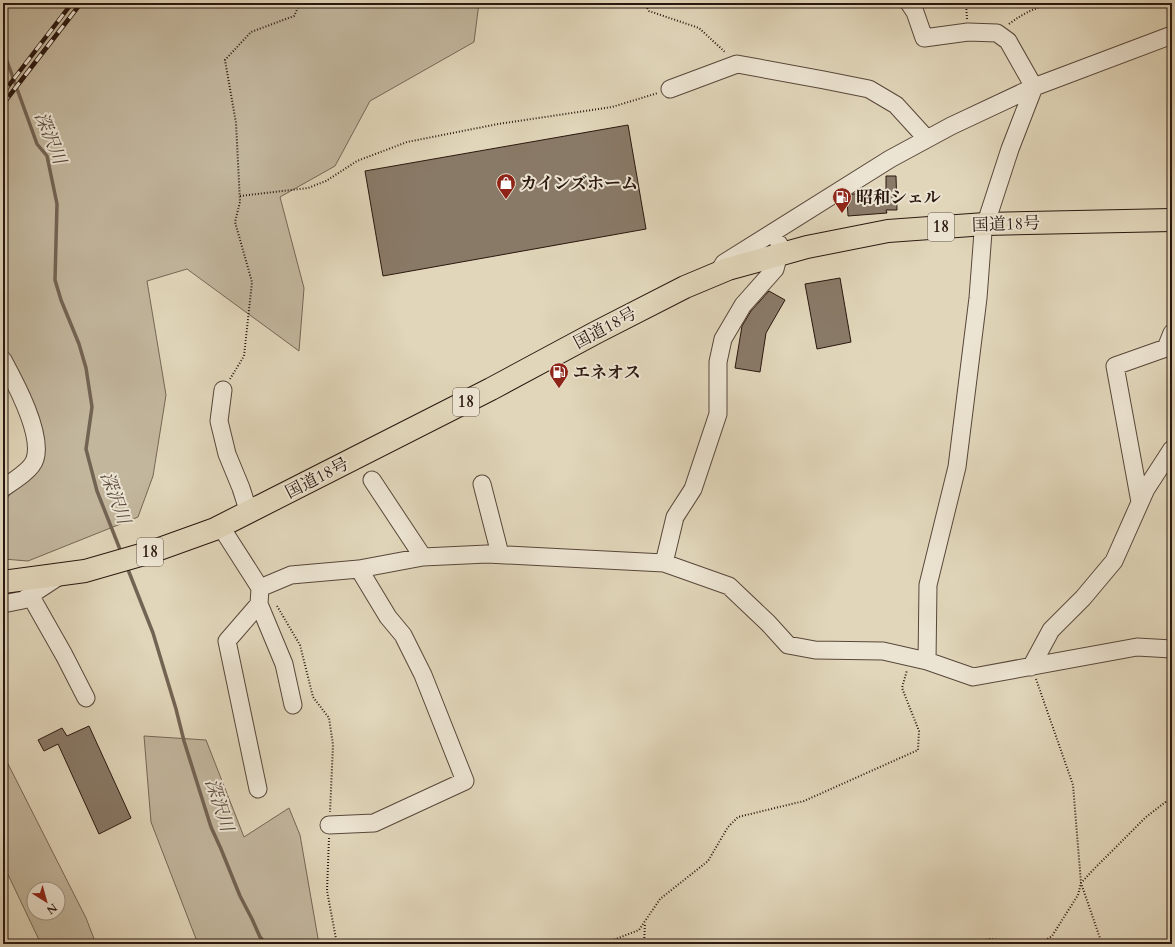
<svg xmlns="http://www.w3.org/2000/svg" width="1175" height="947" font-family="Cardo,'Noto Serif JP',serif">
  <rect width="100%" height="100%" fill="#e1d6ba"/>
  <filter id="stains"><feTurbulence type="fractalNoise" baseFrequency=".005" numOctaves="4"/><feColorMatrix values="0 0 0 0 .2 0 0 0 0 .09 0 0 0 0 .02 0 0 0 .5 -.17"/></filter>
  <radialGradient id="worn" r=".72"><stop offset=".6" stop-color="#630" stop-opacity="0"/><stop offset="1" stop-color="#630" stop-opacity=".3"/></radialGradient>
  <path fill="#c2b69d" stroke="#766656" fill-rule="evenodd" d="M 3,3 L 479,3 L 474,42 L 370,101 L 335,166 L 280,197 L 304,288 L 299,351 L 187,269 L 147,281 L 166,395 L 153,476 L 138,517 L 28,561 L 3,559 L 3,505 L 13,489 L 37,470 L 26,388 L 3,343 Z
    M 144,736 L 206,740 L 244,837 L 289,808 L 300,835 L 319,944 L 198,944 L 151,822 Z
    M 3,754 L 86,918 L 96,944 L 41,944 L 3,864 ZM 34,889 L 58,889 L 58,913 L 34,913 Z"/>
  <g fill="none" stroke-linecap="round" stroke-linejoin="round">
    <path stroke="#736353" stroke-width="3.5" d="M 3,18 L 5,3
      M 3,50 L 37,144 L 47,156 L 57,204 L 55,280 L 61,300 L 79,344 L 86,368 L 92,407 L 86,449 L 97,491 L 121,552
      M 127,567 L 153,633 L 176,709 L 184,741 L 211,827 L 221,849 L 240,896 L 252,919 L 260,937 L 266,944"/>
  </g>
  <path fill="#897a68" stroke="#2a170f" d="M 628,125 L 646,229 L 383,276 L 365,171 Z
    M 886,176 L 896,176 L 897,210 L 886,210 L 887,213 L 848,216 L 847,198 L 853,194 L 886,191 Z
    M 840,278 L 851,342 L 817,349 L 805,284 Z
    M 769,291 L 785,300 L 766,333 L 760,372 L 735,368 L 742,326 L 751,311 Z
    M 89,726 L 131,818 L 99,834 L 58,744 L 44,751 L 38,740 L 62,728 L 67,736 Z"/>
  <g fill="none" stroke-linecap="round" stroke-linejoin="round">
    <defs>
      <path id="minor" d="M 909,3 L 915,12 L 924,38 L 968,32 L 997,33 L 1008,41 L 1034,87
        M 670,89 L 737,64 L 824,80 L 869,89 L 896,105 L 927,139
        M 719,271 L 724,263 L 890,159 L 951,126 L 1034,87 L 1172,35
        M 3,360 C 15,382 43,434 35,459 C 32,470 12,482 3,488
        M 223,390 L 219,421 L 227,454 L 241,488 L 249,513
        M 372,480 L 423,557
        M 482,484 L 500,554
        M 1140,502 L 1115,366 L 1166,348 L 1172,333
        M 221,527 L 260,588 L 259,604 L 284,664 L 293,705
        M 664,563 L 675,517 L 693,489 L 718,414 L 718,362 L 723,339 L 743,305 L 775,269 L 779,254 L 779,244
        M 260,588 L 291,575 L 359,569 L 423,557 L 487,554 L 664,563 L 729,586 L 768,623 L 788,645 L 815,650 L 883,651 L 927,661 L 973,677 L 1137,647 L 1172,649
        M 30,595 L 64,655 L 86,698
        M 3,604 L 23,600 L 61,575
        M 927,661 L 928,585 L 957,467 L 978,298 L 983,232 L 1010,149 L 1034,87
        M 1031,667 L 1051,630 L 1083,598 L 1114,561 L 1146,489 L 1172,449
        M 258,789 L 227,641 L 259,604
        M 329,825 L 374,823 L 465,781 L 423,675 L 403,635 L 388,617 L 359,569"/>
      <path id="highway" d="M 3,582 L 85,571 L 151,552 L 215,529 L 491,389 L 597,332 L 685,287 L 728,269 L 807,247 L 888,231 L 985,224 L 1172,220"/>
    </defs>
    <use href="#minor" stroke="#58473a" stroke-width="19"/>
    <use href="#highway" stroke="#2a170f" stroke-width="24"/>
    <path stroke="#2a170f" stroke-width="2" stroke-dasharray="1 2" stroke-linecap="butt" d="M 644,3 L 649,11 L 699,28 L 726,53
      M 966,3 L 967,19
      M 1009,24 C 1025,12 1038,6 1058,3
      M 240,196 L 308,188 L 326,181 L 357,161 L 407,142 L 498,124 L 612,107 L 658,93
      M 230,379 L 244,356 L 252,282 L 235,222 L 240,202 L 236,123 L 225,60 L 251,32 L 294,16 L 300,3
      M 277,606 L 300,645 L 313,697 L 329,718 L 333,745 L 330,812
      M 1036,679 L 1073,785 L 1081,883 L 1102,944
      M 329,838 L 327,891 L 337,944
      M 603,944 L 639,930 L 660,899 L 708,861 L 728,827 L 738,817 L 804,801 L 918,750 L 919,731 L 902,688 L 907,670
      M 644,944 L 645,923
      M 972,944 L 989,939 L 1040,943
      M 1040,944 L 1052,936 L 1078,895 L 1081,883 L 1094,869 L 1146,817 L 1172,797"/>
    <use href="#minor" stroke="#ece4d2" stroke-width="17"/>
    <use href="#highway" stroke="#e1d6ba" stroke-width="22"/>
    <defs>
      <path id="rail" d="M 3,93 L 72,3
        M 3,104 L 81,3"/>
    </defs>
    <use href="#rail" stroke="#2a170f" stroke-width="4.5"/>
    <use href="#rail" stroke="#ece4d2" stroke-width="3" stroke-dasharray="9" stroke-linecap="butt"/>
  </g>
  <defs>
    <symbol id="shop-pin" viewBox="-11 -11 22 30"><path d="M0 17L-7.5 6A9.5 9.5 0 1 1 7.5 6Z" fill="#8f2418" stroke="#ece4d2"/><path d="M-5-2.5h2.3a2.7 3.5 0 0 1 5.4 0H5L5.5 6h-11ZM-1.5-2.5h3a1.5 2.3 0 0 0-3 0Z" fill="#fff"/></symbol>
    <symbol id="fuel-pin" viewBox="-11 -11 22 30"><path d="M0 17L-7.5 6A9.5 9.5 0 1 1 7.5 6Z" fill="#8f2418" stroke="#ece4d2"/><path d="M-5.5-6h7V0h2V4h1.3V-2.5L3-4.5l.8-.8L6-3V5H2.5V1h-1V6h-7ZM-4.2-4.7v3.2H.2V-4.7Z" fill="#fff"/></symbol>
  </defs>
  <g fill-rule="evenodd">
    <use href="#shop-pin" x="495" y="172" width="22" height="30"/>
    <use href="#fuel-pin" x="831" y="186" width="22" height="30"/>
    <use href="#fuel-pin" x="548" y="361" width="22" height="30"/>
  </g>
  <g text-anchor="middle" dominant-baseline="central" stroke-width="4" stroke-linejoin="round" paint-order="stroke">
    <g fill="#ece4d2" stroke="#64544a" stroke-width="1">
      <rect x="928" y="213" width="26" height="28" rx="3"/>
      <rect x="453" y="388" width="26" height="28" rx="3"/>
      <rect x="137" y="538" width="26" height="28" rx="3"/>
    </g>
    <g font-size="16" font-weight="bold" fill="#2a170f">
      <text x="941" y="227">18</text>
      <text x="466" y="402">18</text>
      <text x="150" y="552">18</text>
    </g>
    <g font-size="17" font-weight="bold" fill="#2a170f" stroke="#ece4d2" text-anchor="start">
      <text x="520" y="183">カインズホーム</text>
      <text x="856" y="197">昭和シェル</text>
      <text x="573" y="372">エネオス</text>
    </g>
    <g font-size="17" fill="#2a170f" stroke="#ece4d2">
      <text transform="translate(1006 224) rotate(-2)">国道18号</text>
      <text transform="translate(605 328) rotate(-28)">国道18号</text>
      <text transform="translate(317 478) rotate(-27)">国道18号</text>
    </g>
    <g font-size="18" font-style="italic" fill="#5a493c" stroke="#ece4d2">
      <text transform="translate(50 138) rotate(68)">深沢川</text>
      <text transform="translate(115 498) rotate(70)">深沢川</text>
      <text transform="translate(219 805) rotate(72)">深沢川</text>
    </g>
  </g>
  <rect width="1175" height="947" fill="none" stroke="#e1d6ba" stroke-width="16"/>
  <rect x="4" y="4" width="1167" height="939" fill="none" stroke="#2a170f" stroke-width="2"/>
  <rect x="8" y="8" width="1159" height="931" fill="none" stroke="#2a170f"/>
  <g transform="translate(46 901) rotate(143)"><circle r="19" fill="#ece4d2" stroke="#9e9284"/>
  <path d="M0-3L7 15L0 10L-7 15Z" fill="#8f2418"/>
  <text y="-6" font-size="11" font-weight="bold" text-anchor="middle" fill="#2a170f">N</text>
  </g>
  <rect width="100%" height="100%" filter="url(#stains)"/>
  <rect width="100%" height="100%" fill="url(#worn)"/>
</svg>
